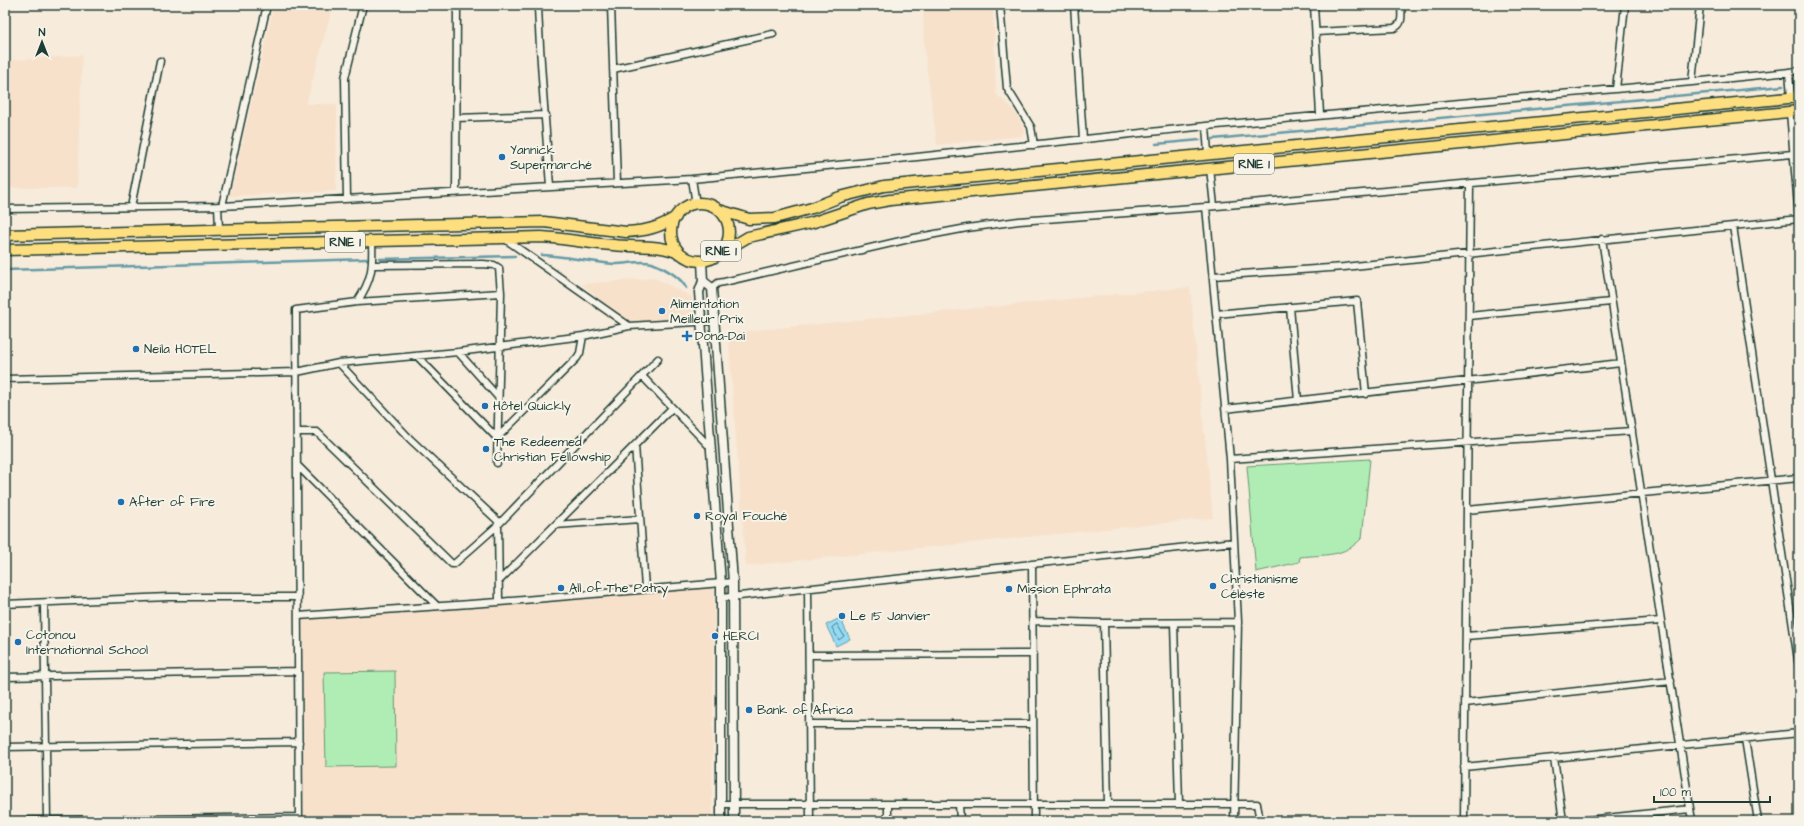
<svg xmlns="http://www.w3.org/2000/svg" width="1804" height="826" font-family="'Architects Daughter',sans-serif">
  <rect width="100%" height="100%" fill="#f7ebdb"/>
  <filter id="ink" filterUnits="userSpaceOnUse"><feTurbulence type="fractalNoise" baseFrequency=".025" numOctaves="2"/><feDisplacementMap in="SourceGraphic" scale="8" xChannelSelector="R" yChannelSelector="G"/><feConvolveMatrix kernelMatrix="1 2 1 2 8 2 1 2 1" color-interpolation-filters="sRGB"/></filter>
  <g filter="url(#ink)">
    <path fill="#f7e1cb" d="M 274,5 L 333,5 L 306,104 L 337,104 L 336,191 L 230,196 Z
      M 923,5 L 993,5 L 996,94 L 1012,108 L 1018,117 L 1025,132 L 1021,136 L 937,145 L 924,46 Z
      M 82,55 L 77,188 L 10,188 L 5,155 L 5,61 Z
      M 655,278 L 692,297 L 694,319 L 627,323 L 582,284 Z
      M 1190,287 L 1213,518 L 746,566 L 728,333 Z
      M 714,585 L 712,821 L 304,821 L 303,619 Z"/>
    <path fill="#b0edb4" stroke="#689574" d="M 1370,459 L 1362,538 C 1343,558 1325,554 1300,557 L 1299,562 L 1256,572 L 1247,466 Z
      M 395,671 L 396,766 L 326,767 L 324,672 Z"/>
    <path fill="#94daf6" stroke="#659ba8" d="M 840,618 L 850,639 L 836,646 L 826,625 Z"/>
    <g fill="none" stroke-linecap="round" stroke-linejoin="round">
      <path stroke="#4e7c82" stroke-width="1" d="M 837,624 L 844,636 L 839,640 L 832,628 Z"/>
      <path stroke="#659ba8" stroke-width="2.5" d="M 1796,85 L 1799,85
        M 1213,139 L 1783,86
        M 1156,144 L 1200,140
        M 542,255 C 566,256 590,262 615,264 C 627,264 641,260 652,263 C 663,267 681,277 686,288
        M 380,259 L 515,256
        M 5,270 L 368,259"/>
      <defs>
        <path id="minor" d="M 538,5 C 540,66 546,126 550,187
          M 611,5 L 617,183
          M 1000,5 L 1007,88 L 1031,127 L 1034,145
          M 1074,5 L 1083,139
          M 1314,5 L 1320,115
          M 1316,32 L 1394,28 C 1404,24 1401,14 1401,5
          M 613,69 L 773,34
          M 1789,72 L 1791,97
          M 1692,82 L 1700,5
          M 1616,89 L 1625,5
          M 1790,112 L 1799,219
          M 456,118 L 546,115
          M 1206,126 L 1208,153
          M 1210,168 L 1214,206
          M 692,179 L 696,204
          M 456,193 L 457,5
          M 347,199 L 345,78 L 363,5
          M 218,206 L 219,229
          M 222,206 L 267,5
          M 131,207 L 160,61
          M 1206,207 L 1230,459 L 1238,622 L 1234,821
          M 5,209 L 222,206 L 692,179 L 889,160 L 1206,126 L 1692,82 L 1799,71
          M 1733,226 L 1799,667
          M 505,239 L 629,326
          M 1602,239 L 1692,821
          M 373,265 L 483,264 L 494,265 L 499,268 L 501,293 L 497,463
          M 1213,276 L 1344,267 L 1799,219
          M 712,288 L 718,283 L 724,282 L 909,239 L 967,228 L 1019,221 L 1206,207 L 1793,154
          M 357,302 C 372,280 373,268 372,241
          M 1290,307 L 1298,401
          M 1216,314 L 1357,301 L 1366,394
          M 1469,316 L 1611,302
          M 458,352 L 498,397
          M 417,356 L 497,438 L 577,358 L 580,353 L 583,336
          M 339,363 L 410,439 L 498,521 L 499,602
          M 642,376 L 710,447
          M 5,379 L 297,372 L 339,363 L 458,352 L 583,336 L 629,326 L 713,321
          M 1225,409 L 1621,363
          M 297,432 L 317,432 L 452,564 L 454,564 L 498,525 L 658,359
          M 635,445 L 645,588
          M 1230,459 L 1632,431
          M 297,465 L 437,606
          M 1467,510 L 1799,478
          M 555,525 L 640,519
          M 1032,564 L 1034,821
          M 499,581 L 672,408
          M 808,588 L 810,821
          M 721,598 L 1234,542
          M 44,603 L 47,821
          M 5,604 L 168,597 L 298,597
          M 298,616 L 499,602 L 733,582
          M 1033,621 L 1104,623 L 1238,622
          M 1104,623 L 1108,804
          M 1174,623 L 1179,804
          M 1466,636 L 1661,621
          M 809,655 L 1033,654
          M 5,677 L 298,671
          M 1465,703 L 1671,681
          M 809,724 L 1033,724
          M 1745,739 L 1758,821
          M 5,747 L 299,742
          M 1554,758 L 1563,821
          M 1464,767 L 1799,733
          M 721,804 L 1257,804 L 1260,821
          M 888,804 L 888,821
          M 959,804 L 960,821
          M 5,821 L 299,817
          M 299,821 L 296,310 L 357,302 L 501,293
          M 1464,821 L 1470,183
          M 1578,821 L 1690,809"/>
        <path id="tertiary" d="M 702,261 L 703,281 L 699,292 L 721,583 L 721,821
          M 703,281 L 712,288 L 733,582 L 734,821"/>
        <path id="trunk" d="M671 232a29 29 0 1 1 58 0a29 29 0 1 1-58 0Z
          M 719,210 L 749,219 L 775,218 L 812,208 L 840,197 L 884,186 L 1799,97
          M 5,235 L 544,222 L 626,232 C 645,231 659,228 676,217
          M 5,250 L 541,237 C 565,238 589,244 613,245 C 639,248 658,243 683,255
          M 719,254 L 748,237 L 811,223 L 868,204 L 890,200 L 1799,111"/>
      </defs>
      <use href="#minor" stroke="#1f3d34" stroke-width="9"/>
      <use href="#tertiary" stroke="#1f3d34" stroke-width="11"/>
      <use href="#trunk" stroke="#1f3d34" stroke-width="13"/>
      <use href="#minor" stroke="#f7f3e8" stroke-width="6"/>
      <use href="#tertiary" stroke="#f7f3e8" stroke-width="8"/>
      <use href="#trunk" stroke="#fedf80" stroke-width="10"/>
    </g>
  </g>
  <g fill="#1f6fb2" stroke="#f7f3e8" stroke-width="1.5">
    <circle cx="502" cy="157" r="4"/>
    <circle cx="662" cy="311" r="4"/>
    <path d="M685 330h4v4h4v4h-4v4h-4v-4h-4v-4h4z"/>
    <circle cx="136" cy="349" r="4"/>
    <circle cx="485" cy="406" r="4"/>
    <circle cx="486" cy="449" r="4"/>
    <circle cx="121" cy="502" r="4"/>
    <circle cx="697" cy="516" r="4"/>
    <circle cx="1213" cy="586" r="4"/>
    <circle cx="561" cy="588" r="4"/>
    <circle cx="1009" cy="589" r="4"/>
    <circle cx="842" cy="616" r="4"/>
    <circle cx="715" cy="636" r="4"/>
    <circle cx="18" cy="642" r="4"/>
    <circle cx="749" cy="710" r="4"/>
  </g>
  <g text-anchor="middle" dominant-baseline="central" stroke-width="4" stroke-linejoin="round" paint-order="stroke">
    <g fill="#f7f3e8" stroke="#60746a" stroke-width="1">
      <rect x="1234" y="154" width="40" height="20" rx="3"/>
      <rect x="325" y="232" width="40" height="20" rx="3"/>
      <rect x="701" y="241" width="40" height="20" rx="3"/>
    </g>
    <g font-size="12" font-weight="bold" fill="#1f3d34">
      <text x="1254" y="164">RNIE 1</text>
      <text x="345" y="242">RNIE 1</text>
      <text x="721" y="251">RNIE 1</text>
    </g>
    <g font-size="13" fill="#1f3d34" stroke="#f7f3e8" text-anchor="start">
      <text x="510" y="150">Yannick<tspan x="510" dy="15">Supermarché</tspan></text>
      <text x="670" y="304">Alimentation<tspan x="670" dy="15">Meilleur Prix</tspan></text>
      <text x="695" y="336">Dona-Dai</text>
      <text x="144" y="349">Neila HOTEL</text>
      <text x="493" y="406">Hôtel Quickly</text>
      <text x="494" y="442">The Redeemed<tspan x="494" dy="15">Christian Fellowship</tspan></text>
      <text x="129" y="502">After of Fire</text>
      <text x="705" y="516">Royal Fouché</text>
      <text x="1221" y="579">Christianisme<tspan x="1221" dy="15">Célèste</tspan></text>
      <text x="569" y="588">All of The Patry</text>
      <text x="1017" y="589">Mission Ephrata</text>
      <text x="850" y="616">Le 15 Janvier</text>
      <text x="26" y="635">Cotonou<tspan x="26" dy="15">Internationnal School</tspan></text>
      <text x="723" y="636">HERCI</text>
      <text x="757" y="710">Bank of Africa</text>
    </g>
  </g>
  <rect width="1804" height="826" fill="none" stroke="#f7f3e8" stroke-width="20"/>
  <rect x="10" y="10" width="1784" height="806" fill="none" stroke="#1f3d34" stroke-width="1.5" filter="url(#ink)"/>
  <g transform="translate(42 42)" stroke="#f7f3e8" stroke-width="3" paint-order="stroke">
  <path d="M0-3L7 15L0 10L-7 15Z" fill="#1f3d34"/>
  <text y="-6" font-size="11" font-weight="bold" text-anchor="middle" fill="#1f3d34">N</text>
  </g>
  <path d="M1654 796v6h116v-6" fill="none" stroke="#1f3d34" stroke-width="2"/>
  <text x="1660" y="796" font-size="12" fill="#1f3d34" stroke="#f7f3e8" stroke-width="3" paint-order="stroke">100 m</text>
</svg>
